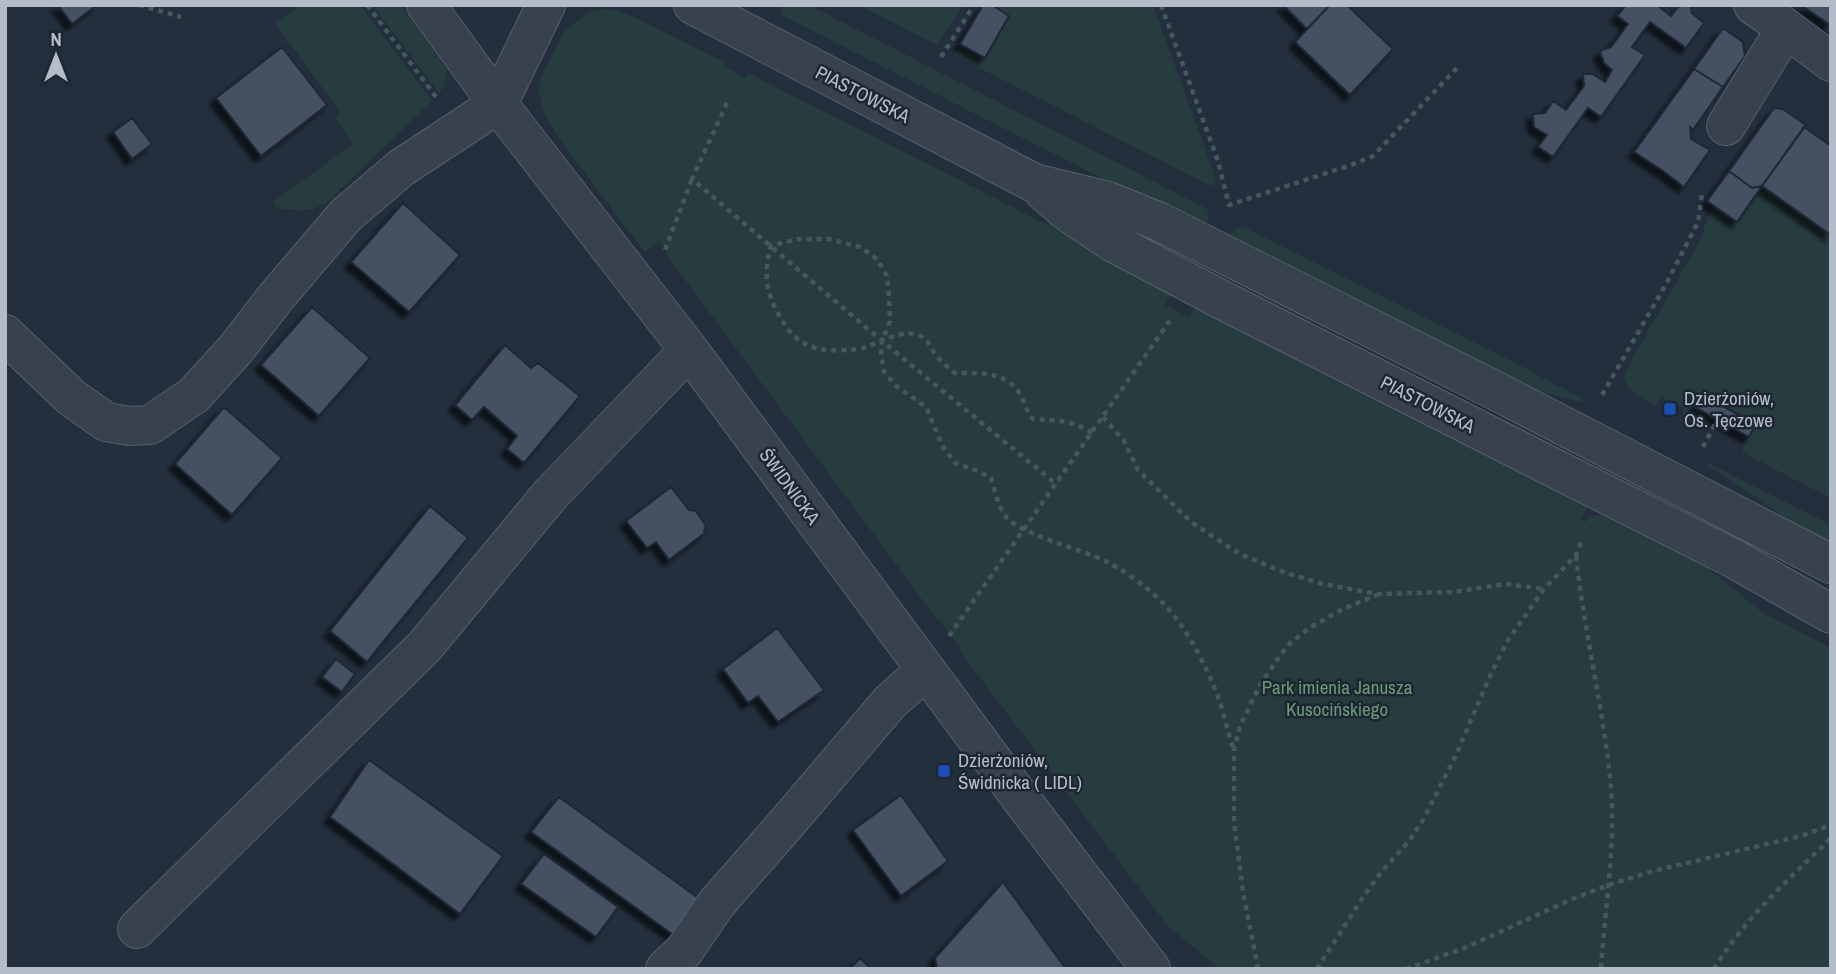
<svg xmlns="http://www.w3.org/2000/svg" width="1836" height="974" font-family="'Archivo Narrow',sans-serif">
  <defs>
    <filter id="shadow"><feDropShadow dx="-6" dy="6" stdDeviation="2" flood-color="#0009"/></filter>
  </defs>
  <rect width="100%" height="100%" fill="#242f3e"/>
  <path fill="#263c3f" d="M 297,5 L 360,5 L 432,101 L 325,204 C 308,212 295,211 277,208 L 273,202 L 353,144 L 335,118 L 340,112 L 275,23 L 298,7 Z
    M 372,5 L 400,5 L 447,69 L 444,86 L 439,93 Z
    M 784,5 L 809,5 L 1207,209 L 1209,218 L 1204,230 L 779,14 Z
    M 859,5 L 963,5 L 937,45 Z
    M 994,5 L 1153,5 L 1212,168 L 1215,178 L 1214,183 L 1211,186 L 956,56 L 955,51 L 960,44 L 985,58 L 1009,16 Z
    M 603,9 L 616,11 L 631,16 L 724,62 L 723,66 L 745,78 L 748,73 L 1174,289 L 1165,305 L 1189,317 L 1198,301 L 1591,501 L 1581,519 L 1586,522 L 1589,516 L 1598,516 L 1604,507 L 1685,550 L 1763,613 L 1831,648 L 1831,969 L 1220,969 L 1167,925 L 959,650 L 960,647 L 940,620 L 938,621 L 666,254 L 668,253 L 659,241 L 645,252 L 643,250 L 556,134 L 543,110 L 539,93 L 541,77 L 564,32 L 587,13 Z
    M 1762,186 L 1831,235 L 1831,498 L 1743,453 L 1743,448 L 1755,424 L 1702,395 L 1695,407 L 1713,417 L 1707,427 L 1682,414 L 1684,409 L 1662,397 L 1656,406 C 1642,399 1629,393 1624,378 L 1632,359 L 1698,244 L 1713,205 Z
    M 1243,227 L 1517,364 L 1583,399 L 1582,402 L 1507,384 L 1228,241 L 1234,229 Z
    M 1705,463 L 1708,463 L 1831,525 L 1831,549 Z"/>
  <path fill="#455162" stroke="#1f2835" stroke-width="2" filter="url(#shadow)" d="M 58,5 L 97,5 L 72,24 Z
    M 983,5 L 992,5 L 1009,16 L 985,58 L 960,44 Z
    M 1283,5 L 1330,5 L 1307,29 Z
    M 1330,5 L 1347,5 L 1393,49 L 1350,95 L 1295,42 Z
    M 1626,5 L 1657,5 L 1671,16 L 1679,6 L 1690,5 L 1692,13 L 1704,23 L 1686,48 L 1650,22 L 1632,47 L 1645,55 L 1601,117 L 1588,108 L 1553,157 L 1538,147 L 1547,135 L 1534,127 L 1533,114 L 1545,113 L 1553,101 L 1566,110 L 1584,86 L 1583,74 L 1593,74 L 1605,82 L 1612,70 L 1604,63 L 1600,51 L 1611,47 L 1628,24 L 1617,16 Z
    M 1801,5 L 1831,5 L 1831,26 L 1827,23 Z
    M 1723,28 L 1743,42 L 1745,56 L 1723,87 L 1694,69 Z
    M 282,47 L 327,105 L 261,156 L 216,98 Z
    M 1694,69 L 1723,87 L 1693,130 L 1690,127 L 1691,139 L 1710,150 L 1684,187 L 1663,171 L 1634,152 Z
    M 1774,108 L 1783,109 L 1806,125 L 1762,186 L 1752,188 L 1729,171 Z
    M 132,118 L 152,144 L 132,159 L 113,132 Z
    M 1804,127 L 1831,146 L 1831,235 L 1762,186 Z
    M 1729,171 L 1752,188 L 1762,186 L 1737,222 L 1707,201 Z
    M 403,203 L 460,255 L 409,312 L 351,262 Z
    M 312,307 L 370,358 L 319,416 L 261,365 Z
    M 505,345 L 531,368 L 538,363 L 580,396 L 524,463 L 507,449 L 517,436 L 484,407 L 472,420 L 455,405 Z
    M 1702,395 L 1756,424 L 1749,437 L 1695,407 Z
    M 224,407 L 282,458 L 232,515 L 175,464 Z
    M 671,487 L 689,510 L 696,511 L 706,526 L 704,531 L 706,532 L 669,560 L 656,542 L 647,548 L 626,521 Z
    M 430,506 L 468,538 L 367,662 L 330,631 Z
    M 777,628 L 824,690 L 778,722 L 758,696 L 748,703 L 723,669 Z
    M 336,659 L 355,674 L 342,692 L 322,677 Z
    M 369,760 L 503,856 L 460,914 L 330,817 Z
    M 901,795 L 948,861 L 901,896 L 853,830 Z
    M 559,797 L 701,900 L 672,934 L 531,832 Z
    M 544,854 L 618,907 L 596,937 L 521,884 Z
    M 1003,882 L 1066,969 L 937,969 L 935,958 Z
    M 860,958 L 871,969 L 850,969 Z"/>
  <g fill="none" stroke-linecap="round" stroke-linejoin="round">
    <defs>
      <path id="minor" d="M 426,5 L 498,104 L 689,350 L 1028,808 L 1151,969
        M 693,5 L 1034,183 L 1108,201 L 1160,222 L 1500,393 L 1831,564
        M 1753,5 L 1786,28
        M 1726,126 L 1786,28 L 1831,62
        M 1043,191 L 1066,211 L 1112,242 L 1224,301 L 1736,560 L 1831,614
        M 5,334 L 71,397 L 106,422 L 129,426 L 150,425 L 194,395 L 235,350 L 276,297 L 346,215 L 401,168 L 498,104 L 546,5
        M 137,929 L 425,646 L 550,495 L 689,350
        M 665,969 L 684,951 L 716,904 L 786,824 L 890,702 L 926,670"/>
    </defs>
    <use href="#minor" stroke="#565f6c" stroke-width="40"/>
    <path stroke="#44595c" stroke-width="4.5" stroke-dasharray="5 5" stroke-linecap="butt" d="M 139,5 L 181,17
      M 367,5 L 436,97
      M 1161,5 L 1218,161 L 1229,205 L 1351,165 L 1373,156 L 1457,68
      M 941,57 L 974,5
      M 727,103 L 692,179 L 882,341 L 1056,484
      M 665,250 L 692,179
      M 1602,395 L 1665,286 L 1698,222 L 1702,194
      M 1103,417 L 1124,441 L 1138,470 L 1191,522 L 1240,554 L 1283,572 L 1323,584 L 1378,594 L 1453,592 L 1507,584 L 1544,589
      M 1092,433 C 1070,419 1058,421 1033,419 C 1026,411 1025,403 1020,394 C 1006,371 979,373 955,373 C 948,367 940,361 935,354 C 930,347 928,338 918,335 C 902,329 881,342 866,347 C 859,350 852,349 845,350 C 814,352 797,345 781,319 C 766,293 763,275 771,246 L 797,239 L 829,239 L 860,247 L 877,259 L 887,276 L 889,297 L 890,321 L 882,341 L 881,355 L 884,372 L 895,385 L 926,407 L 943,447 L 955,463 L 975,470 L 991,478 C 995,491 998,507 1007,518 C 1023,535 1081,549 1105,561 C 1125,571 1146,586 1162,602 C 1185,625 1205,663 1217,694 C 1224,712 1227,732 1234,750
      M 1703,447 L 1717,420
      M 1576,556 C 1584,630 1602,703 1610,777 C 1617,841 1605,905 1601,969
      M 949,636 L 1171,319
      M 1258,969 L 1243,892 L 1234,822 L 1234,750 L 1240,726 L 1261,683 L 1287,646 L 1309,628 L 1343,609 L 1377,595
      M 1317,969 L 1363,897 L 1383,870 L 1409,841 L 1423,820 L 1455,757 L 1489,678 L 1508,640 L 1544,589 L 1576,555 L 1582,540
      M 1406,969 L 1467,947 L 1572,899 L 1609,885 L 1653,871 L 1801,836 L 1831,825
      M 1714,969 C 1744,919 1787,881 1828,841 L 1831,836"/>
    <use href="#minor" stroke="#38414e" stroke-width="38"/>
  </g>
  <g fill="#1a4fb4" stroke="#1d2633" stroke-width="2.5">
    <rect x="1663" y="402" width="14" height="14" rx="3.5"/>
    <rect x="937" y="764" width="14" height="14" rx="3.5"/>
  </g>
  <g text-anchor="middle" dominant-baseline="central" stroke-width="5" stroke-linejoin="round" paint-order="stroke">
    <g font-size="19" fill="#b4bcc9" stroke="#1d2633">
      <text transform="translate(863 94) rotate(27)">PIASTOWSKA</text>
      <text transform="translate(1428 404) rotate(27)">PIASTOWSKA</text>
      <text transform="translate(790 486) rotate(54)">ŚWIDNICKA</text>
    </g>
    <g font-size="19" fill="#b4bcc9" stroke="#1d2633" text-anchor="start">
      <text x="1684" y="398">Dzierżoniów,<tspan x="1684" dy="22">Os. Tęczowe</tspan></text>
      <text x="958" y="760">Dzierżoniów,<tspan x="958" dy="22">Świdnicka ( LIDL)</tspan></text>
    </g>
    <g font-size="19" fill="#6b9a76" stroke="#1d2633">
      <text x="1337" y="687">Park imienia Janusza<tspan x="1337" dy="22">Kusocińskiego</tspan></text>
    </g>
  </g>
  <rect width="1836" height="974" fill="none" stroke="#b4bcc9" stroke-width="14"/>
  <g transform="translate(56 56)" stroke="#1d2633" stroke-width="5" paint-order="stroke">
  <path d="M0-5L12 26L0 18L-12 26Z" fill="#b4bcc9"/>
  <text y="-10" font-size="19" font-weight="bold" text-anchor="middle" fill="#b4bcc9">N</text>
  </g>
</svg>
